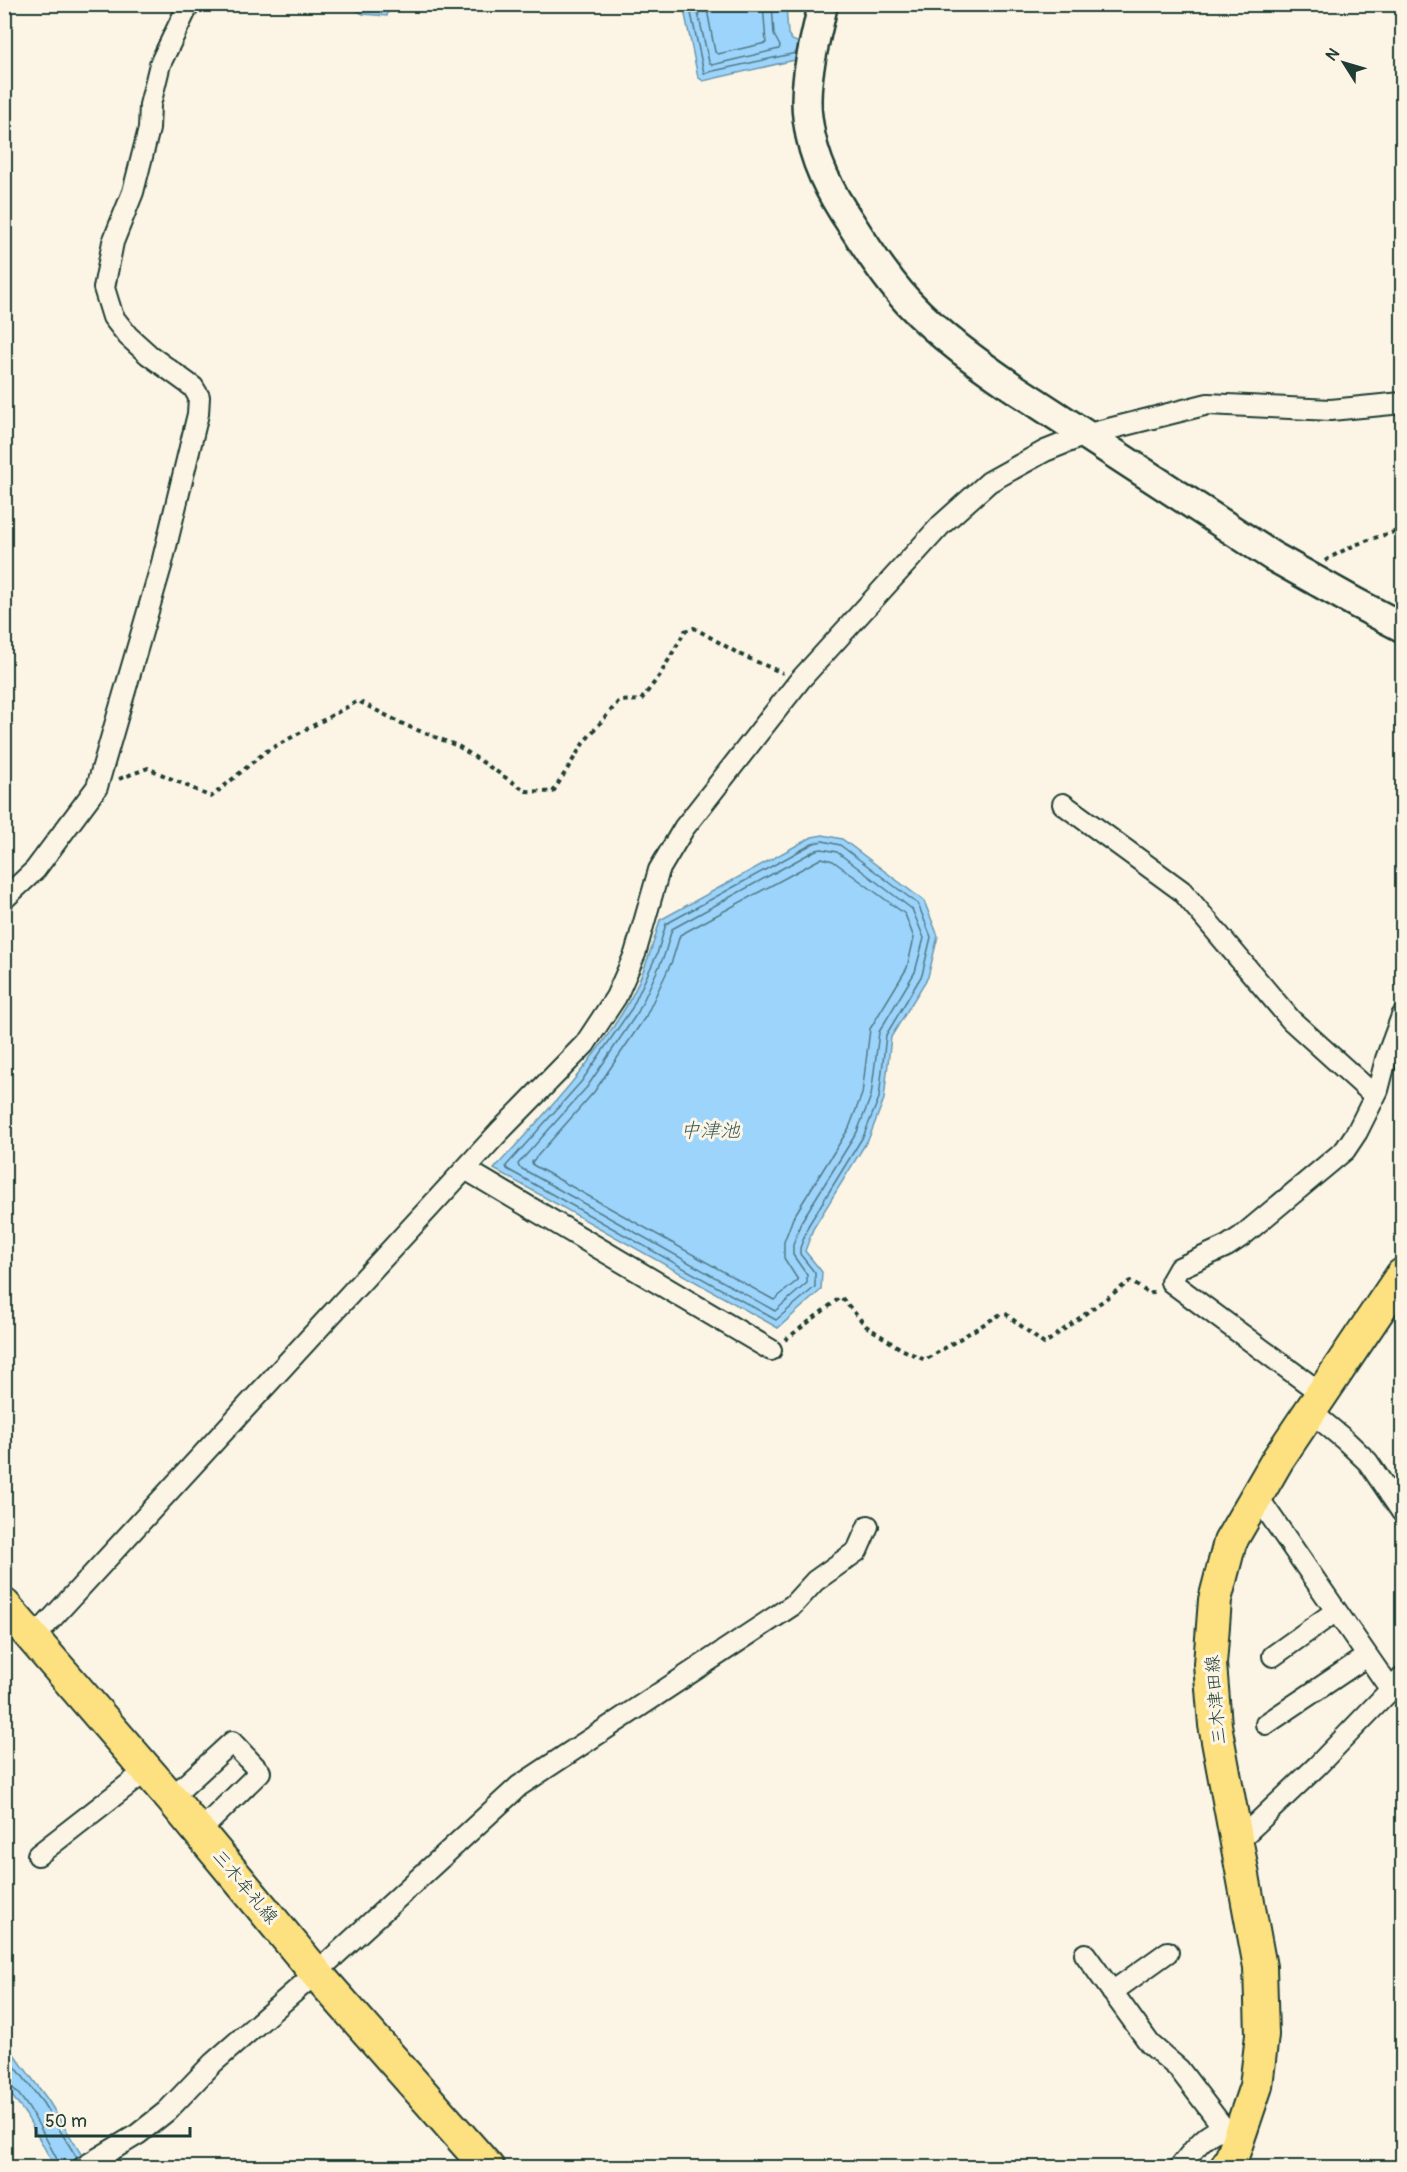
<svg xmlns="http://www.w3.org/2000/svg" width="1407" height="2172" font-family="Pangolin,'Klee One',sans-serif">
  <rect width="100%" height="100%" fill="#fcf5e5"/>
  <filter id="ink" filterUnits="userSpaceOnUse"><feTurbulence type="fractalNoise" baseFrequency=".0167" numOctaves="2"/><feDisplacementMap in="SourceGraphic" scale="12" xChannelSelector="R" yChannelSelector="G"/><feConvolveMatrix kernelMatrix="1 2 1 2 8 2 1 2 1" color-interpolation-filters="sRGB"/></filter>
  <g filter="url(#ink)">
    <path fill="#9dd4fc" stroke="#6b98ac" stroke-width="1.5" d="M 346,5 L 389,5 L 387,16 L 363,14 Z
      M 683,5 L 786,5 L 788,34 L 792,40 L 800,43 L 808,57 L 703,81 L 698,77 Z
      M 823,835 L 842,839 L 924,901 L 938,936 L 928,977 L 891,1037 L 884,1099 L 869,1138 L 813,1229 L 805,1251 L 822,1272 L 821,1290 L 778,1328 L 494,1169 C 542,1117 591,1066 627,1005 C 642,979 652,949 660,920 L 812,837 Z
      M 5,2042 L 48,2100 L 89,2167 L 55,2167 L 26,2115 L 5,2086 Z"/>
    <g fill="none" stroke-linecap="round" stroke-linejoin="round">
      <path stroke="#517984" stroke-width="1.5" d="M 689,4 L 704,73 L 796,53
        M 696,4 L 709,62 L 712,65 L 779,49 L 780,46 L 774,35 L 772,4
        M 706,4 L 715,52 L 718,54 L 766,43 L 763,4
        M 823,841 L 840,845 L 918,904 L 931,937 L 922,975 L 886,1035 L 879,1098 L 864,1135 L 808,1226 L 800,1248 L 800,1254 L 815,1273 L 815,1287 L 776,1320 L 507,1169 L 506,1166 L 581,1082 L 632,1008 L 657,954 L 666,924 L 814,843 Z
        M 822,849 L 837,852 L 912,909 L 924,938 L 915,972 L 879,1032 L 871,1096 L 857,1132 L 801,1222 L 793,1245 L 793,1255 L 807,1275 L 807,1283 L 775,1311 L 519,1167 L 518,1164 L 587,1087 L 638,1012 L 664,956 L 672,929 L 816,850 Z
        M 822,858 L 833,861 L 905,914 L 914,938 L 907,968 L 870,1029 L 862,1094 L 849,1128 L 793,1218 L 784,1242 L 784,1258 L 798,1280 L 774,1300 L 533,1165 L 532,1162 L 594,1092 L 646,1016 L 672,961 L 680,935 Z
        M 4,2052 L 43,2103 L 77,2158
        M 4,2083 C 21,2085 50,2147 59,2163 L 59,2168"/>
      <defs>
        <path id="street" d="M 1063,804 L 1182,891 L 1291,1020 L 1375,1096
          M 4,899 L 35,870 L 97,787 L 162,563 L 198,414 L 199,397 L 193,387 L 149,355 L 128,336 L 113,317 L 104,288 L 113,242 L 133,192 L 149,129 L 150,105 L 160,64 L 189,4
          M 465,1169 L 771,1350
          M 1322,1394 L 1171,1282 L 1179,1268 L 1227,1246 L 1242,1236 L 1345,1150 L 1357,1132 L 1378,1090 L 1386,1059 L 1402,1016
          M 1310,1411 L 1345,1440 L 1368,1462 L 1402,1512
          M 1257,1496 L 1391,1690
          M 34,1638 L 499,1132 L 585,1044 L 616,997 L 635,954 L 659,870 L 684,828 L 800,680 L 941,525 L 989,482 L 1045,451 L 1085,435 L 1208,404 L 1331,410 L 1402,403
          M 1273,1656 L 1336,1611
          M 1266,1724 L 1367,1656
          M 171,1798 L 232,1742 L 260,1772 L 199,1832
          M 1237,1842 L 1317,1766 L 1402,1678
          M 38,1855 L 147,1770
          M 1085,1954 L 1150,2044 L 1179,2069 L 1223,2127
          M 1112,1992 L 1168,1952
          M 82,2168 L 138,2134 L 167,2111 L 213,2063 L 316,1973 L 519,1786 L 793,1605 L 815,1581 L 857,1551 L 868,1526
          M 1179,2168 C 1195,2149 1208,2125 1236,2129"/>
        <path id="secondary" d="M 823,4 C 815,42 802,83 808,121 C 813,160 830,193 852,225 C 869,252 887,279 908,302 C 940,336 976,362 1014,388 L 1272,556 L 1356,603 L 1402,627"/>
        <path id="primary" d="M 4,1605 L 171,1798 L 316,1973 L 488,2168
          M 1226,2168 L 1232,2157 L 1256,2086 L 1262,2035 L 1260,1967 L 1215,1725 L 1210,1664 L 1215,1600 L 1230,1542 L 1278,1459 L 1402,1275"/>
      </defs>
      <use href="#street" stroke="#1f3d34" stroke-width="24"/>
      <use href="#secondary" stroke="#1f3d34" stroke-width="33"/>
      <use href="#primary" stroke="#1f3d34" stroke-width="36"/>
      <path stroke="#1f3d34" stroke-width="4" stroke-dasharray="4.5 4.5" stroke-linecap="butt" d="M 1325,561 C 1350,545 1375,537 1402,530
        M 119,779 L 148,768 L 211,797 L 265,752 L 358,701 L 407,726 L 458,746 L 526,791 L 553,792 L 584,742 L 619,701 L 641,700 L 660,675 L 685,631 L 694,628 L 741,655 L 783,673
        M 785,1340 L 841,1297 L 866,1326 L 901,1349 L 925,1360 L 999,1315 L 1006,1314 L 1044,1344 L 1130,1281 L 1150,1294 L 1155,1291"/>
      <use href="#street" stroke="#fcf5e5" stroke-width="20"/>
      <use href="#secondary" stroke="#fcf5e5" stroke-width="28"/>
      <use href="#primary" stroke="#fde080" stroke-width="32"/>
    </g>
  </g>
  <g text-anchor="middle" dominant-baseline="central" stroke-width="6" stroke-linejoin="round" paint-order="stroke">
    <g font-size="18" fill="#1f3d34" stroke="#fcf5e5">
      <text transform="translate(1216 1700) rotate(-95)">三木津田線</text>
      <text transform="translate(245 1887) rotate(50)">三木牟礼線</text>
    </g>
    <g font-size="20" font-style="italic" fill="#385b5c" stroke="#fcf5e5">
      <text x="710" y="1130">中津池</text>
    </g>
  </g>
  <rect width="1407" height="2172" fill="none" stroke="#fcf5e5" stroke-width="24"/>
  <rect x="12" y="12" width="1383" height="2148" fill="none" stroke="#1f3d34" stroke-width="2" filter="url(#ink)"/>
  <g transform="translate(1344 63) rotate(307)" stroke="#fcf5e5" stroke-width="4.5" paint-order="stroke">
  <path d="M0-4.5L10 22L0 15L-10 22Z" fill="#1f3d34"/>
  <text y="-9" font-size="16" font-weight="bold" text-anchor="middle" fill="#1f3d34">N</text>
  </g>
  <path d="M36 2127v9h154v-9" fill="none" stroke="#1f3d34" stroke-width="3"/>
  <text x="45" y="2127" font-size="18" fill="#1f3d34" stroke="#fcf5e5" stroke-width="4.5" paint-order="stroke">50 m</text>
</svg>
